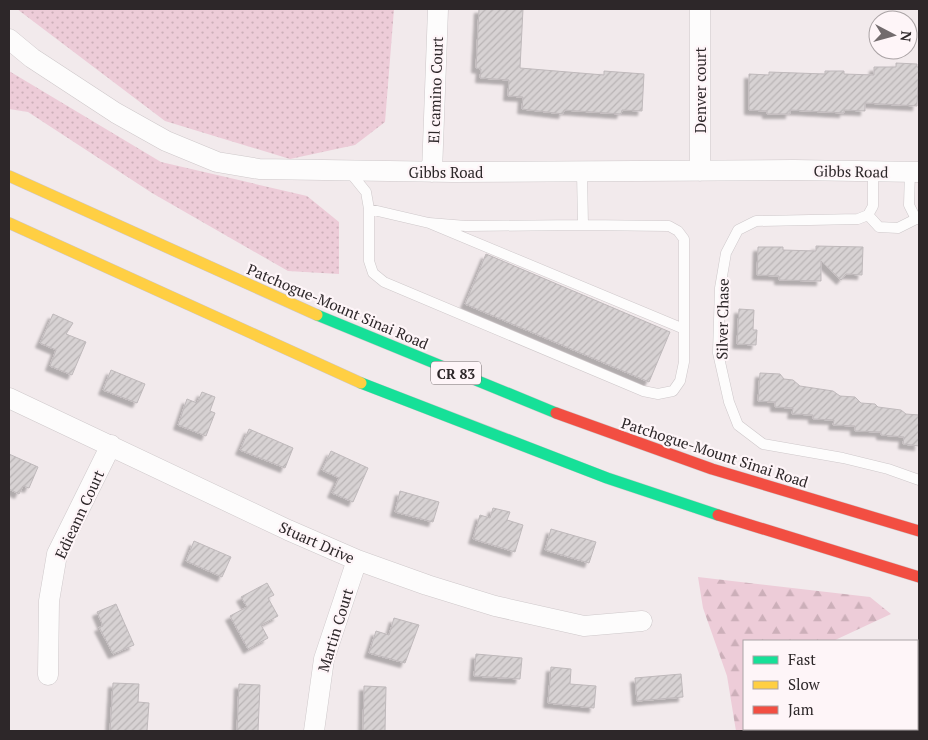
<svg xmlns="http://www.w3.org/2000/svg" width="928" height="740" font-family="'PT Serif',serif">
  <defs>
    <pattern id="grass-dots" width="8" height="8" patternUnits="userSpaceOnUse" patternTransform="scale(1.25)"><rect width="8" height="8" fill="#edccd8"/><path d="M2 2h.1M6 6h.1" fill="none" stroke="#ccafb9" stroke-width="1.8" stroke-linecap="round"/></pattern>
    <pattern id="forest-firs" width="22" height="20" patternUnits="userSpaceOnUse" patternTransform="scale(1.25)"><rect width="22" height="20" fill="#edccd8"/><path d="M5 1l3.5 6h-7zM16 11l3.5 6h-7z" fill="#ccafb9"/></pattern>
    <pattern id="building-hatch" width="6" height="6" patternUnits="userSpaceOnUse" patternTransform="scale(1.25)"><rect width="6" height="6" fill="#d7d2d3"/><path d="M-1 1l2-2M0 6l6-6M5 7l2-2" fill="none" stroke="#b9b4b5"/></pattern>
    <filter id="shadow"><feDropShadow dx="-4.5" dy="4.5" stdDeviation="1" flood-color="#0004"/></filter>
  </defs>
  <rect width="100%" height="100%" fill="#f2eaec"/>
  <path fill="url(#grass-dots)" d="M 17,9 L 394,9 L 385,122 L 355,145 L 290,159 L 165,121 Z
    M 9,71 L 161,162 L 307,196 L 339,222 L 339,274 L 288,271 L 152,193 L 28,112 L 9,109 Z"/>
  <path fill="url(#forest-firs)" d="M 698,577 L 870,597 L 891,614 L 833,641 L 744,641 L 744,729 L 917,729 L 917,658 L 919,657 L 919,731 L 736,731 L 727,676 L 703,608 Z"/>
  <path fill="url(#building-hatch)" stroke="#bfb9bb" filter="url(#shadow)" d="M 479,9 L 523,9 L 520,68 L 604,75 L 604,71 L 644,74 L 642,111 L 622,110 L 621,114 L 564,110 L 563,114 L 522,109 L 523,97 L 508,96 L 509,80 L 480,78 L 481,69 L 476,68 Z
    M 896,63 L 917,64 L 917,67 L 919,67 L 917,106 L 865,103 L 865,111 L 844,110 L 844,113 L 790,110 L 790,114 L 767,114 L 767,111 L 749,110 L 749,74 L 769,75 L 769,72 L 825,74 L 825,71 L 844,71 L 844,74 L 874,75 L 874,67 L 896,67 Z
    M 816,246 L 863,247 L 862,275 L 846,274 L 841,280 L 821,261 L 821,281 L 779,280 L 779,276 L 757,275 L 758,247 L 783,247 L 783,250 L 816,251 Z
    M 486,254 L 670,332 L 649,382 L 465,304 Z
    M 739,309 L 754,310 L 753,330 L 757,330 L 756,345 L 737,344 Z
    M 53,314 L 73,323 L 66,334 L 86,342 L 72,375 L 50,366 L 56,350 L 40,343 Z
    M 111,370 L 145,384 L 137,403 L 103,390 Z
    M 760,373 L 780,374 L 784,379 L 793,380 L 800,386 L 833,391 L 840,396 L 855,397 L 861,403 L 875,404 L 878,407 L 901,410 L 906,414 L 919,415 L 919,446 L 903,444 L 904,437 L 881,435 L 881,432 L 855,431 L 855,426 L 833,425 L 834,420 L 813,419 L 813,415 L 792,414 L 793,408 L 775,407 L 775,402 L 758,401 Z
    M 202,392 L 215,397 L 210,411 L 215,413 L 206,436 L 178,425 L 187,399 L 197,403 Z
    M 249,429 L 293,448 L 285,468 L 240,450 Z
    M 331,451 L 368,468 L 353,502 L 332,493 L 339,478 L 322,470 Z
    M 9,454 L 38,467 L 29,488 L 23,486 L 19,494 L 9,489 Z
    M 400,491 L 439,502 L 433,522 L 395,512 Z
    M 493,508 L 510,512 L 507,520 L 523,525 L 515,552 L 473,539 L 480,515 L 490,518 Z
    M 551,529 L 596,542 L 589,563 L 545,550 Z
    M 194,541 L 231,557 L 222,577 L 186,561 Z
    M 267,583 L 274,595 L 268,598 L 278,616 L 261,625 L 268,638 L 248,649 L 230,616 L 247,607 L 241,597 Z
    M 116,604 L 134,645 L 113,654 L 99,627 L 103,626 L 97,612 Z
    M 394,618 L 419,625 L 405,663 L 369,653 L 376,631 L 389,635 Z
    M 476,654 L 522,658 L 520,679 L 474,676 Z
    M 551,667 L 571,669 L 570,684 L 596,686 L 594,708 L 548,703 Z
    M 681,674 L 683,697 L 637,701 L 635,678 Z
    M 113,683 L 139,684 L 138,702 L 149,703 L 147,731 L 110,731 Z
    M 239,684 L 260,685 L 258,731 L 237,731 Z
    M 364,686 L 386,687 L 385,731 L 363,731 Z"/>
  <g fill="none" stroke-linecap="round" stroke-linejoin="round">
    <defs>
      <path id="lane" d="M 349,171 L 366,192 L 369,209 L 369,261 L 373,273 L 384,282 L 643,391 L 658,394 L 673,391 L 680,381 L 684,362 L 684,239 L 678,231 L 669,226 L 583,225 L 582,172
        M 873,171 L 873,206 L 868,215 L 858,219 L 756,221 L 738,230 L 726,253 L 720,288 L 718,353 L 729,402 L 738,425 L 763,444 L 843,458 L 888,469 L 919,480
        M 910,171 L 909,205 L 916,219 L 919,219
        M 369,209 L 429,223 L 466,226 L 583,225
        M 868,215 L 879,227 L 898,228 L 916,219
        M 429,223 L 684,329"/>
      <path id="street" d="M 9,39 L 32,58 L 116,113 L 166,141 L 217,162 L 259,169 L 453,172 L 794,170 L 919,172
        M 700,171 L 700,9
        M 432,172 L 438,9
        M 9,398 L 288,530 L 357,560 L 427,585 L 495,606 L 584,626 L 642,621
        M 48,675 L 49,601 L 57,554 L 111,445
        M 314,731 L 324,659 L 357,560"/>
      <path id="fast" d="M 317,315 L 556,413
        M 361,383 L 607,478 L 718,515"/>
      <path id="slow" d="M 9,176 L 317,315
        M 9,223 L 361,383"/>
      <path id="jam" d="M 556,413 L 712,469 L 919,531
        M 718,515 L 919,577"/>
    </defs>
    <use href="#lane" stroke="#cec8ca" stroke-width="11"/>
    <use href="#street" stroke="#cec8ca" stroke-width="21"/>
    <use href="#fast" stroke="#cec8ca" stroke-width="12"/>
    <use href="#slow" stroke="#cec8ca" stroke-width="12"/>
    <use href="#jam" stroke="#cec8ca" stroke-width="12"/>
    <use href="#lane" stroke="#fdfcfc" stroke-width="10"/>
    <use href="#street" stroke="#fdfcfc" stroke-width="20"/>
    <use href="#fast" stroke="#16e098" stroke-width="11"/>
    <use href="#slow" stroke="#ffcf43" stroke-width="11"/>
    <use href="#jam" stroke="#f24e42" stroke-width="11"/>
  </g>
  <g text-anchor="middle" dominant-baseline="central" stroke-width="4.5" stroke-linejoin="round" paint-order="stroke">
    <rect fill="#fef5f8" stroke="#6c6567" stroke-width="1" x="431" y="361.5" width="50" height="23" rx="4"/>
    <g font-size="14" font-weight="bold" fill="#2d2729">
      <text x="456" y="373">CR 83</text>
    </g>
    <g font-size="15" fill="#2d2729" stroke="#fef5f8">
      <text transform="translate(435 90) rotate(-88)">El camino Court</text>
      <text transform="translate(700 90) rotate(-90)">Denver court</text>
      <text transform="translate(851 171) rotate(1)">Gibbs Road</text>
      <text x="446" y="172">Gibbs Road</text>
      <text transform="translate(338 306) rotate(23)">Patchogue-Mount Sinai Road</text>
      <text transform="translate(722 319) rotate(-89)">Silver Chase</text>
      <text transform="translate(715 452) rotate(18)">Patchogue-Mount Sinai Road</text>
      <text transform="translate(79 514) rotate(-65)">Edieann Court</text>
      <text transform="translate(317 542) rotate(24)">Stuart Drive</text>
      <text transform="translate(335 630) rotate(-73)">Martin Court</text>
    </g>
  </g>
  <rect width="928" height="740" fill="none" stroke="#2d2729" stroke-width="20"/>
  <rect x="743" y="640" width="175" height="90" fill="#fef5f8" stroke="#aaa3a5"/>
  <rect x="753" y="656" width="25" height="8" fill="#16e098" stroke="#aaa3a5"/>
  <text x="788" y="665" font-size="15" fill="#2d2729">Fast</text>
  <rect x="753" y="681" width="25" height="8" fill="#ffcf43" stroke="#aaa3a5"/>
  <text x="788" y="690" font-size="15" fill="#2d2729">Slow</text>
  <rect x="753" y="706" width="25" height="8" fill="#f24e42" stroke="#aaa3a5"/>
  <text x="788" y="715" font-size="15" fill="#2d2729">Jam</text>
  <g transform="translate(893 35) rotate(96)"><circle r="24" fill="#fef5f8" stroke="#aaa3a5"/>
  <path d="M0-4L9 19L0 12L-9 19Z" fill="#726b6d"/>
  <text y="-8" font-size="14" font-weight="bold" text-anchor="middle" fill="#2d2729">N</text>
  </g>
</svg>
